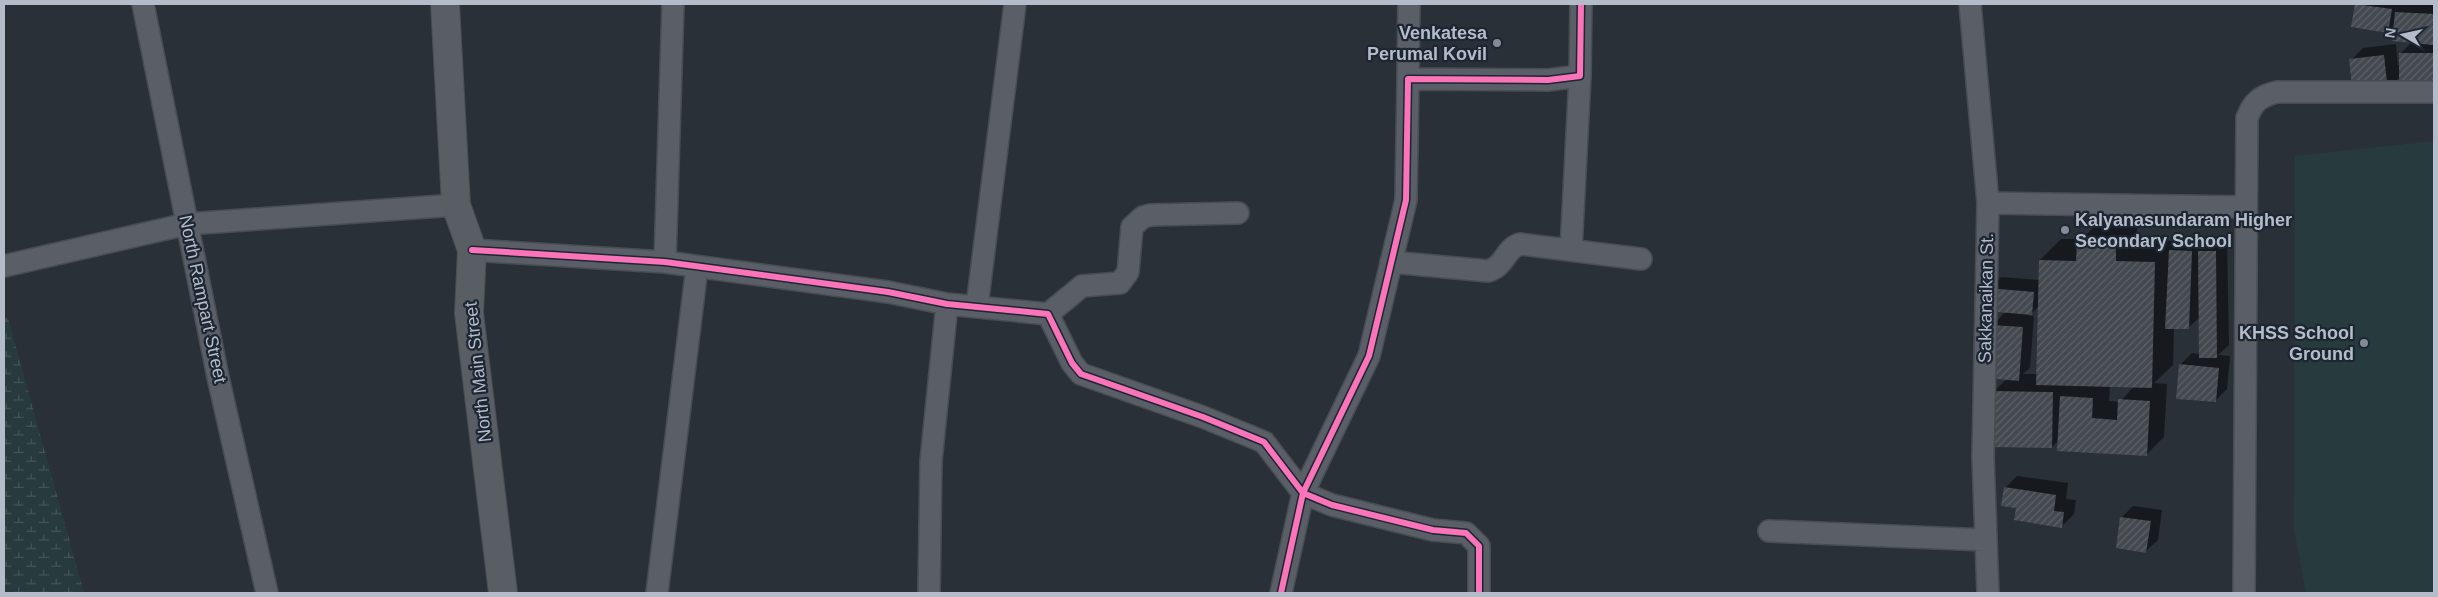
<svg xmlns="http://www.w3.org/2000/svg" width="2438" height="597" font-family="Helvetica,sans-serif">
  <defs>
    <pattern id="wetland-marsh" width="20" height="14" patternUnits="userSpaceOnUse" patternTransform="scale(1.25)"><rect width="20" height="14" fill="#273a3e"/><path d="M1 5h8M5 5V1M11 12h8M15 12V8" fill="none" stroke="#445559"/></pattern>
    <pattern id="building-hatch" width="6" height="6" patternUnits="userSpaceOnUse" patternTransform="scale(1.25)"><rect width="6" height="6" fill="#444950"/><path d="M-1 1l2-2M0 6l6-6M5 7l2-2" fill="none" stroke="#5d6168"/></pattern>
  </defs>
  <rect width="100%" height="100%" fill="#2a3038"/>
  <path fill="#273a3e" d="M 2434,141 L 2434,593 L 2306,593 L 2294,530 L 2295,156 Z"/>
  <path fill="url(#wetland-marsh)" d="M 4,318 L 8,318 L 84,593 L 4,593 Z"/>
  <path fill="#0007" fill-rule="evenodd" d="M 2357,4 L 2402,4 L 2402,6 L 2404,4 L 2434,4 L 2434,86 L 2400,77 L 2388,89 L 2351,60 L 2363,48 L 2396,44 L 2398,66 L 2400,65 L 2400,54 L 2412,42 L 2395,24 L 2388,32 L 2353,26 Z
    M 2099,222 L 2137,223 L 2137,240 L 2176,241 L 2176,244 L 2182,238 L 2203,239 L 2203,248 L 2211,240 L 2227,240 L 2229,345 L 2218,355 L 2230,356 L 2227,389 L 2215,401 L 2180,365 L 2192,353 L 2200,354 L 2200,317 L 2188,328 L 2174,328 L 2173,365 L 2154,383 L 2167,384 L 2164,437 L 2147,454 L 2059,440 L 2052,447 L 1994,391 L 2007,379 L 1992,326 L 2006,311 L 1989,289 L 2001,277 L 2039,280 L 2040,260 L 2061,239 L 2082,239 ZM 2039,306 L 2037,374 L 2023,374 L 2030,368 L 2034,316 L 2029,316 ZM 2110,385 L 2134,386 L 2120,402 L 2109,401 Z
    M 2017,476 L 2068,483 L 2066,499 L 2076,500 L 2074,514 L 2062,526 L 2017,507 L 2005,488 Z
    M 2133,506 L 2162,510 L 2158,540 L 2146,551 L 2121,518 Z"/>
  <path fill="url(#building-hatch)" d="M 2355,4 L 2392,9 L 2388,33 L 2351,27 Z
    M 2395,12 L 2434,14 L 2433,45 L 2392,41 Z
    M 2399,53 L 2433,53 L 2433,89 L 2399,89 Z
    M 2384,55 L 2388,91 L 2353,95 L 2349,59 Z
    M 2077,242 L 2116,244 L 2116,261 L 2155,262 L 2152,388 L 2036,385 L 2039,260 L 2076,261 Z
    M 2169,250 L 2192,251 L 2189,329 L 2165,329 Z
    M 2198,251 L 2216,251 L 2217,358 L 2199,358 Z
    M 1988,288 L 2034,292 L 2032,315 L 1986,311 Z
    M 1991,325 L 2023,327 L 2019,381 L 1987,378 Z
    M 2179,364 L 2219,368 L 2216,402 L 2176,399 Z
    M 1993,391 L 2053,392 L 2052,448 L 1991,447 Z
    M 2060,396 L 2093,398 L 2092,418 L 2117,420 L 2118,399 L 2150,401 L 2147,456 L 2057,451 Z
    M 2004,487 L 2056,495 L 2054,511 L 2064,512 L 2062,528 L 2014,520 L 2016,508 L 2001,506 Z
    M 2120,517 L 2151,521 L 2146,553 L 2116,548 Z"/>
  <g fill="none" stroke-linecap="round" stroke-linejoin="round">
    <defs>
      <path id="street" d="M 143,4 L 218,377 L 267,593
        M 1970,4 L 1988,203 L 1983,457 L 1988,593
        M 1408,79 L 1409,4
        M 1988,203 L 2245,207
        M 472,250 L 665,262 L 888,292 L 947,304 L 1048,314 L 1072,363 L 1081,374 L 1203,417 L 1264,442 L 1303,493 L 1332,505 L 1433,530 L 1466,533 L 1479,546 L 1479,593
        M 1571,250 L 1580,76
        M 665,262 L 673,4
        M 1391,262 L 1488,271 C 1505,267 1505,248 1520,244 L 1641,259
        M 4,266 L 187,224 L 456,205
        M 977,306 L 1015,4
        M 1048,314 L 1082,286 L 1120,283 L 1128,272 L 1132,227 L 1143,217 L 1151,215 L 1238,213
        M 1769,531 L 1986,540
        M 657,593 L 697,267
        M 929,593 L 931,461 L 947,304
        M 1281,593 L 1303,493 L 1369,356 L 1406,200 L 1408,79 L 1548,80 L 1580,76 L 1581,4
        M 2244,593 L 2247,118 C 2253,102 2260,96 2277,92 L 2434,92"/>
      <path id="secondary" d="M 445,4 L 456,205 L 472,250 L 469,313 L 503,593"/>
    </defs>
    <use href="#street" stroke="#484c53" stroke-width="24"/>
    <use href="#secondary" stroke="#484c53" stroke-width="30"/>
    <use href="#street" stroke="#5a5e66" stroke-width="21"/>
    <use href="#secondary" stroke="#595d64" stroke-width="28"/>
    <defs>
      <path id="cycleway" d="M 472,250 L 665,262 L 888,292 L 947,304 L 1048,314 L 1072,363 L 1081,374 L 1203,417 L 1264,442 L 1303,493 L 1332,505 L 1433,530 L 1466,533 L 1479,546 L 1479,593
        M 1281,593 L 1303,493 L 1369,356 L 1406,200 L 1408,79 L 1548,80 L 1580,76 L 1581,4"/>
    </defs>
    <use href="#cycleway" stroke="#1d2633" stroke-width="9"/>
    <use href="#cycleway" stroke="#fb73b8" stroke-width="6"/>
  </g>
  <g fill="#848b96" stroke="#1d2633" stroke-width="2">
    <circle cx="1497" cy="43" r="5"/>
    <circle cx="2065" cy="230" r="5"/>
    <circle cx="2364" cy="343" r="5"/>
  </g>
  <g text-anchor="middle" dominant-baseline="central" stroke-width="4.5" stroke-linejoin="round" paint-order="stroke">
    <g font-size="18" font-weight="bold" fill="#b4bcc9" stroke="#1d2633" text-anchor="end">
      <text x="1487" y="33">Venkatesa<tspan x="1487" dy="21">Perumal Kovil</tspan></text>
      <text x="2075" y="220" text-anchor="start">Kalyanasundaram Higher<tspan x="2075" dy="21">Secondary School</tspan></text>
      <text x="2354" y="333">KHSS School<tspan x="2354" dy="21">Ground</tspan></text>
    </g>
    <g font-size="18" fill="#b4bcc9" stroke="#1d2633">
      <text transform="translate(1986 298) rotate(-89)">Sakkanaikan St.</text>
      <text transform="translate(203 299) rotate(78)">North Rampart Street</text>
      <text transform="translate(478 372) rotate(-96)">North Main Street</text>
    </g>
  </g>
  <rect width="2438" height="597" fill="none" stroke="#b4bcc9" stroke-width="10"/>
  <g transform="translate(2403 35) rotate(279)" stroke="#1d2633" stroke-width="4" paint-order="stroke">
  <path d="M0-4L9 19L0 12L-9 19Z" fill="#b4bcc9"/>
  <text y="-8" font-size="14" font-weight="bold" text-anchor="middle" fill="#b4bcc9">N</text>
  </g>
</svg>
